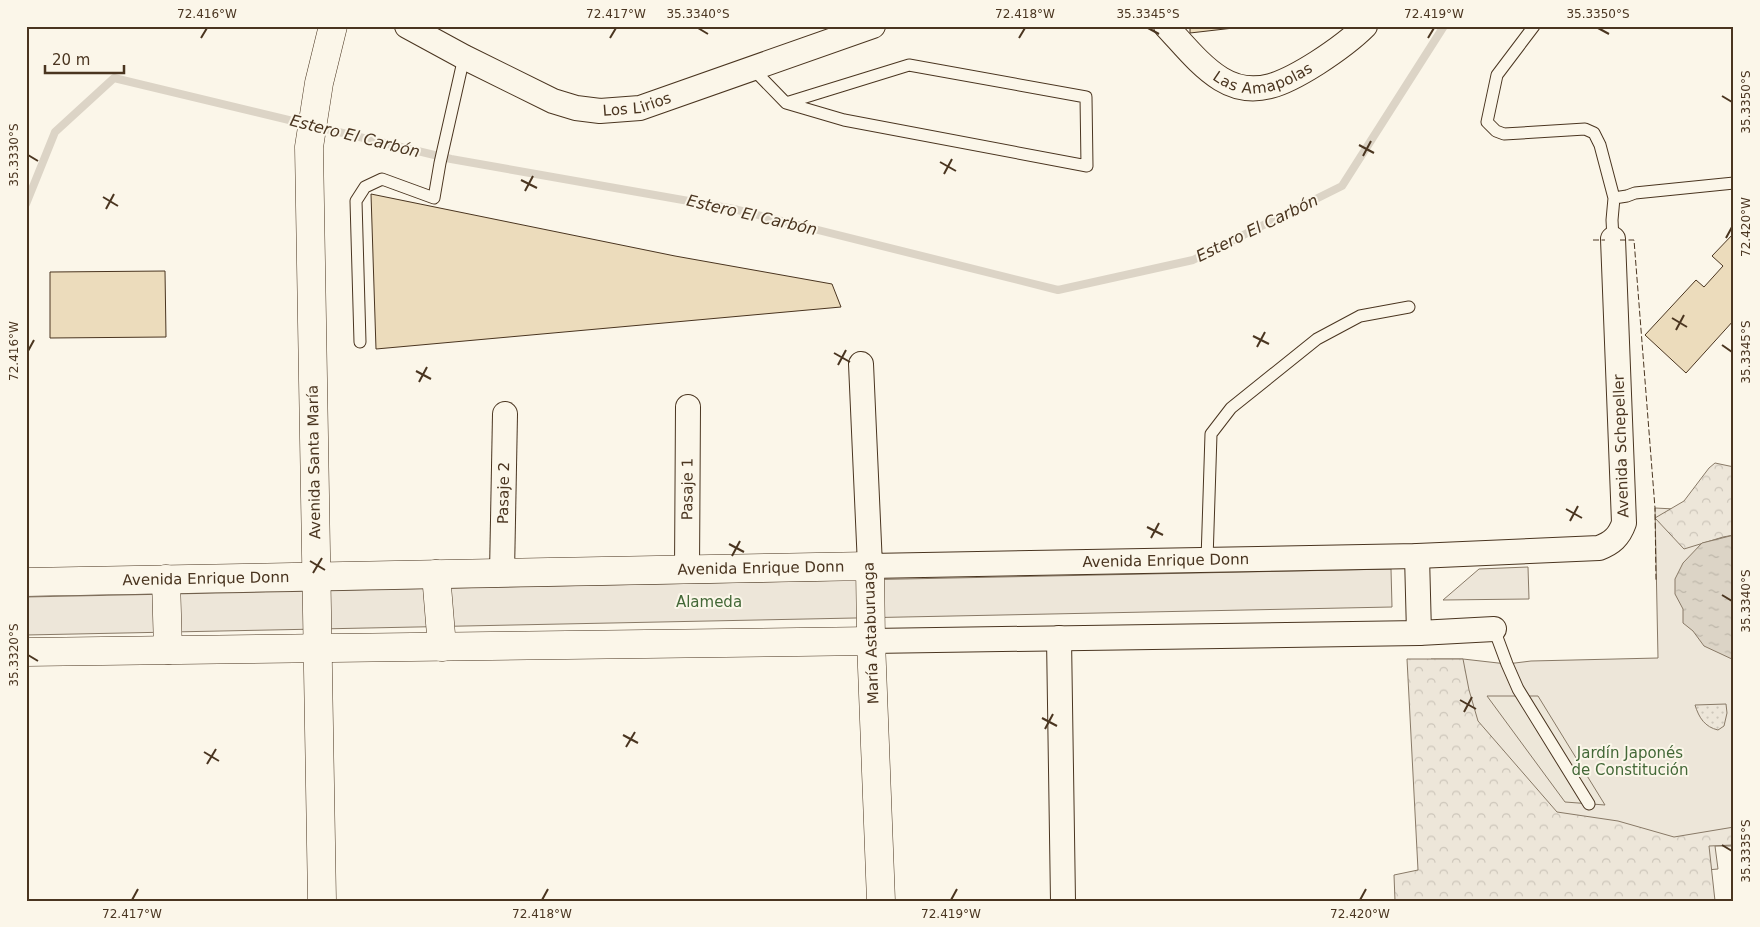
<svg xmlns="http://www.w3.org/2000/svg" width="1760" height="927" font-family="'DejaVu Sans',sans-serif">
  <defs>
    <pattern id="forest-crowns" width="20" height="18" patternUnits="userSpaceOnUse" patternTransform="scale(1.25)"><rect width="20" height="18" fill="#ede6d9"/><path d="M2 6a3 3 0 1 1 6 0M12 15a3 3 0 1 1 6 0" fill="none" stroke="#cdc6ba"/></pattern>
    <pattern id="garden-dots" width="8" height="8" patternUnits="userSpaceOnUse" patternTransform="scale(1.25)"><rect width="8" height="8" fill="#ede6d9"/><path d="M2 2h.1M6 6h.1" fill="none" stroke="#cdc6ba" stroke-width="1.8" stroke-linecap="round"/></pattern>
    <pattern id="water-ripples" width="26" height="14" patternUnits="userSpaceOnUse" patternTransform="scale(1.25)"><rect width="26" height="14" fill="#dcd4c6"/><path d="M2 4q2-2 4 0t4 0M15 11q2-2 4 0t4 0" fill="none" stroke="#beb7aa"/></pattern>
  </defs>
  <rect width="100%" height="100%" fill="#fbf6e9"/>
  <path fill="#ede6d9" stroke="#887966" d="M 1655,508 L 1734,512 L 1734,846 L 1715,846 L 1718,869 L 1659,874 L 1539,848 L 1431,659 L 1463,659 L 1507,664 L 1531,661 L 1658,658 Z
    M 1528,567 L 1529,599 L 1443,600 L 1479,569 Z
    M 1391,569 L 1392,607 L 26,635 L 26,597 Z"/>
  <path fill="url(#forest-crowns)" stroke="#887966" d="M 1715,463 L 1734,467 L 1734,535 L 1723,537 L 1684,549 L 1655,518 L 1684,501 L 1709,468 Z
    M 1407,659 L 1463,659 L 1469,690 L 1478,721 L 1557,812 L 1618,821 L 1674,837 L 1734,827 L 1734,845 L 1709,846 L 1715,901 L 1395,901 L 1394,875 L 1418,870 Z"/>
  <path fill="url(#garden-dots)" stroke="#887966" d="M 1726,704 L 1727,713 L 1724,726 L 1718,730 C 1705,727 1699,718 1695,705 Z"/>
  <path fill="#ede7d9" stroke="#887966" d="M 1487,696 L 1538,696 L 1605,805 L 1565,802 Z"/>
  <path fill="url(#water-ripples)" stroke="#887966" d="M 1734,535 L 1734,660 L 1704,646 L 1693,631 L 1683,623 L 1683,609 L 1675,594 L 1675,579 L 1683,563 L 1702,543 Z"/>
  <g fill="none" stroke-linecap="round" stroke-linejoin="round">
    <path stroke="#dcd4c6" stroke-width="8" d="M 26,204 L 55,132 L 114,78 L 451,159 L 734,209 L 1058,290 L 1193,260 L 1342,186 L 1444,26"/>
  </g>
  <path fill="#ecdcbc" stroke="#4a3520" d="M 1190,26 L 1251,26 L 1190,33 Z
    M 371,194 L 675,256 L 832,284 L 841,307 L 376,349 Z
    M 1734,233 L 1734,320 L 1686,373 L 1645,335 L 1696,280 L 1704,287 L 1723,266 L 1712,256 Z
    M 165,271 L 166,337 L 50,338 L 50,272 Z"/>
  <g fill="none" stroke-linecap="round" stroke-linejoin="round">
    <defs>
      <path id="lane" d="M 1534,26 L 1497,75 L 1487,122 L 1496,131 L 1504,134 L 1585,129 L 1594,133 L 1600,145 L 1614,198
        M 753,69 L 786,103 L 844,120 L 1087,166 L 1086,97 L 909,65 L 786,103
        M 1613,239 L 1612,220 L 1614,198 L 1627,196 L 1635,193 L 1734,183
        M 360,342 L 356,201 L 365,187 L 382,179 L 434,198 L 440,163 L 464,57
        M 1207,560 L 1211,434 L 1231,408 L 1317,339 L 1360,316 L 1409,307
        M 1494,629 L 1507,664 L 1518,689 L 1589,804"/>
      <g id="street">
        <path id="s1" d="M 407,26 L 464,57 L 553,101 L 576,108 L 600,111 L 640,108 L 873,26"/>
        <path id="s2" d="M 1166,26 C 1183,44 1200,66 1221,79 C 1255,100 1287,82 1317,63 C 1334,52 1350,41 1365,26"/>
        <path id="s3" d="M 861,364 L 870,566 L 1417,556 L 1599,548 C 1612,543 1619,537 1624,523 L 1613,239"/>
        <path d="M 1417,556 L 1419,633"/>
        <path id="s4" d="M 687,570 L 688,407"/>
        <path id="s5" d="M 502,573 L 505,414"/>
        <path d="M 1059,638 L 1063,901"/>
        <path d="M 871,641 L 1419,633 L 1494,629"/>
      </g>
      <g id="secondary">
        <path d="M 436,574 L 442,647"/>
        <path d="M 166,579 L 168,650"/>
        <path id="s6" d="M 26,582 L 870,566 L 871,641 L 881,901"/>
        <path d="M 26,652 L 871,641"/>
      </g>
      <path id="primary" d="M 322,901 L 309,147 L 319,83 L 333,26"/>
    </defs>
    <use href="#lane" stroke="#4a3520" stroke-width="13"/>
    <use href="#street" stroke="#4a3520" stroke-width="26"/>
    <use href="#secondary" stroke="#4a3520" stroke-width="29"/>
    <use href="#primary" stroke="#4a3520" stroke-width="29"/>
    <use href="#lane" stroke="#fbf6e9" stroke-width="11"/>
    <use href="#street" stroke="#fbf6e9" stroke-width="24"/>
    <use href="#secondary" stroke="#fbf6e9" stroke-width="28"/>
    <use href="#primary" stroke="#fbf6e9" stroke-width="28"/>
    <path stroke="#4a3520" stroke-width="1" stroke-dasharray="6 2.5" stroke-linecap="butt" d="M 1593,240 L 1605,240
      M 1620,240 L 1634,240 L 1655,508 L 1656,580"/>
  </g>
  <path fill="none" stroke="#4a3520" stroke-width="2" d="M 698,28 L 708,34M 1148,28 L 1159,34M 1598,28 L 1609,34M 201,38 L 207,28M 610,38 L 616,28M 1019,38 L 1025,28M 1428,38 L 1434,28M 1722,96 L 1732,102M 1359,145 L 1374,153M 28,155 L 38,161M 1363,156 L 1371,141M 940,162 L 956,171M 944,174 L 952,159M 521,180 L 537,188M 525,191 L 533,176M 103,197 L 118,206M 106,209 L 114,194M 1726,238 L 1732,227M 1672,318 L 1687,327M 1676,330 L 1684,315M 1253,336 L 1269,344M 1722,345 L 1732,352M 1257,347 L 1265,332M 28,351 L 34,340M 834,353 L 850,362M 838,365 L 846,350M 416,371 L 431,379M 419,382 L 427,367M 1566,509 L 1582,518M 1570,521 L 1578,506M 1147,527 L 1163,535M 1151,538 L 1159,523M 729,544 L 744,552M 732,556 L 740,541M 310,561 L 325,570M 313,573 L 322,558M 1722,595 L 1732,601M 28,655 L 38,661M 1460,700 L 1476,709M 1464,712 L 1472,697M 1042,718 L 1057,726M 1045,729 L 1053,714M 623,735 L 638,743M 626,747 L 635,732M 204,752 L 219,761M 207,764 L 216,749M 1722,845 L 1732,851M 132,900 L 138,889M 542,900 L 548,889M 951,900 L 957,889M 1360,900 L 1366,889"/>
  <g text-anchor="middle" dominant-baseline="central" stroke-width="4" stroke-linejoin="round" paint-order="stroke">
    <g font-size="15" fill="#4a3520" stroke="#fbf6e9">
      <text stroke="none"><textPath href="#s2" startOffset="121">Las Amapolas</textPath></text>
      <text stroke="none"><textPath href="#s1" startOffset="250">Los Lirios</textPath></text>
      <text transform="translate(1621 446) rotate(-92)">Avenida Schepeller</text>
      <text transform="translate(314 462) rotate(-91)">Avenida Santa María</text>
      <text stroke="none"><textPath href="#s4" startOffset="81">Pasaje 1</textPath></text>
      <text stroke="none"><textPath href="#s5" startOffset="80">Pasaje 2</textPath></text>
      <text stroke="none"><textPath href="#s3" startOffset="498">Avenida Enrique Donn</textPath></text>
      <text stroke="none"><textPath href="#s6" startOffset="735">Avenida Enrique Donn</textPath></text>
      <text stroke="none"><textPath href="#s6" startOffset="180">Avenida Enrique Donn</textPath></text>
      <text transform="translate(871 633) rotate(-92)">María Astaburuaga</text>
    </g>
    <g font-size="15" fill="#436837" stroke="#fbf6e9">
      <text x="709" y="602">Alameda</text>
      <text x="1630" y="753">Jardín Japonés<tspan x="1630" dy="17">de Constitución</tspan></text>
    </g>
    <g font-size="16" font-style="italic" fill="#4a3520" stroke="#fbf6e9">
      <text transform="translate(355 136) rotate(14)">Estero El Carbón</text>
      <text transform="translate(752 215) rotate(13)">Estero El Carbón</text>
      <text transform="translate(1257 228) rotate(-26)">Estero El Carbón</text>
    </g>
  </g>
  <rect width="1760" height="927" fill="none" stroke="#fbf6e9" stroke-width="55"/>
  <path d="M45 65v8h79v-8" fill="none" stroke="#4a3520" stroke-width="2.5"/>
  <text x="52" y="65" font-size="15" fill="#4a3520" stroke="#fbf6e9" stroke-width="4" paint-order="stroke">20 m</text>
  <rect x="28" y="28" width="1704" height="872" fill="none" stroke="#4a3520" stroke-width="2"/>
  <g font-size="12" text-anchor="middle" fill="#4a3520">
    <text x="207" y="18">72.416°W</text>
    <text x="616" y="18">72.417°W</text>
    <text x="698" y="18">35.3340°S</text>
    <text x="1025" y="18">72.418°W</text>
    <text x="1148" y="18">35.3345°S</text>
    <text x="1434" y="18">72.419°W</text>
    <text x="1598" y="18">35.3350°S</text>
    <text transform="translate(1746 102) rotate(-90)" y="4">35.3350°S</text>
    <text transform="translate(14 155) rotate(-90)" y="4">35.3330°S</text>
    <text transform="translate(1746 227) rotate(-90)" y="4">72.420°W</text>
    <text transform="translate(14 351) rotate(-90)" y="4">72.416°W</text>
    <text transform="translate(1746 352) rotate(-90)" y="4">35.3345°S</text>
    <text transform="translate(1746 601) rotate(-90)" y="4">35.3340°S</text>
    <text transform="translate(14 655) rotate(-90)" y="4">35.3320°S</text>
    <text transform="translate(1746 851) rotate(-90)" y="4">35.3335°S</text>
    <text x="132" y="918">72.417°W</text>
    <text x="542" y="918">72.418°W</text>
    <text x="951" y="918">72.419°W</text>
    <text x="1360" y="918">72.420°W</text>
  </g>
</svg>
